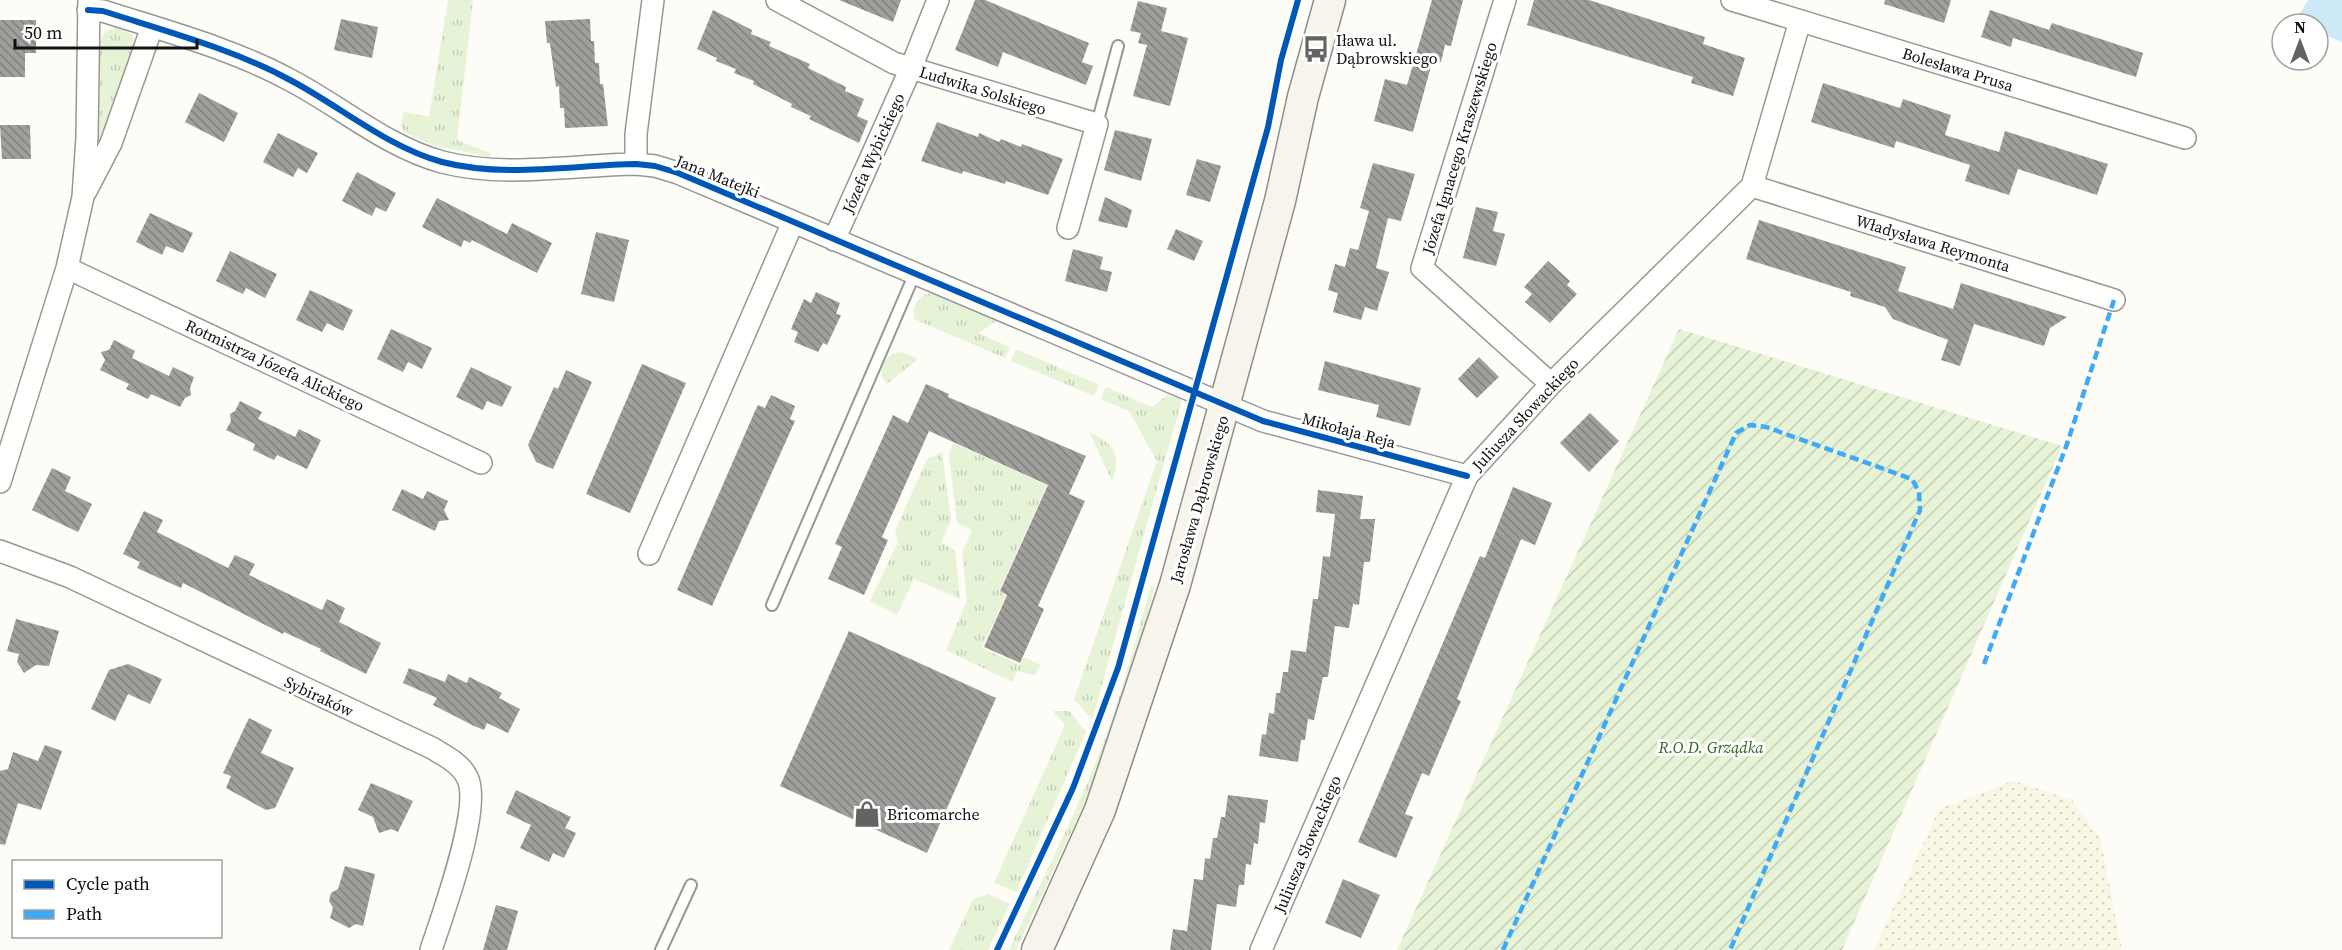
<svg xmlns="http://www.w3.org/2000/svg" width="2342" height="950" font-family="'Source Serif 4',serif">
  <defs>
    <pattern id="farmland-dots" width="8" height="8" patternUnits="userSpaceOnUse" patternTransform="scale(1.5)"><rect width="8" height="8" fill="#f9f7e4"/><path d="M2 2h.1M6 6h.1" fill="none" stroke="#d4d3c3" stroke-width="1.8" stroke-linecap="round"/></pattern>
    <pattern id="grass-tufts" width="24" height="20" patternUnits="userSpaceOnUse" patternTransform="scale(1.5)"><rect width="24" height="20" fill="#e7f3d7"/><path d="M3 7l-1-3M5 7V3M7 7l1-3M15 17l-1-3M17 17v-4M19 17l1-3" fill="none" stroke="#c5cfb8"/></pattern>
    <pattern id="garden-furrows" width="10" height="10" patternUnits="userSpaceOnUse" patternTransform="scale(1.5)"><rect width="10" height="10" fill="#e7f3d7"/><path d="M-1 1l2-2M0 10L10 0M9 11l2-2" fill="none" stroke="#c5cfb8"/></pattern>
    <pattern id="building-back-hatch" width="6" height="6" patternUnits="userSpaceOnUse" patternTransform="scale(1.5)"><rect width="6" height="6" fill="#a19f9c"/><path d="M-1 5l2 2M0 0l6 6M5-1l2 2" fill="none" stroke="#82807e"/></pattern>
  </defs>
  <rect width="100%" height="100%" fill="#fdfcf7"/>
  <path fill="url(#farmland-dots)" d="M 2013,781 L 2072,800 L 2100,837 L 2122,950 L 1874,950 L 1939,809 Z"/>
  <path fill="url(#grass-tufts)" d="M 448,0 L 473,0 L 457,140 L 490,153 L 490,157 L 433,145 L 404,132 L 401,125 L 404,112 L 429,117 Z
    M 116,27 L 132,34 L 135,46 L 101,141 L 98,137 L 99,43 L 105,32 Z
    M 933,293 L 997,321 L 978,333 L 1010,347 L 1005,358 L 914,319 C 912,305 919,294 933,293 Z
    M 1016,349 L 1099,385 L 1094,396 L 1011,361 Z
    M 902,352 L 918,359 L 887,384 L 881,375 C 882,362 888,353 902,352 Z
    M 1106,387 L 1152,407 L 1169,394 L 1182,399 L 1092,720 L 1074,699 L 1157,461 L 1129,411 L 1101,399 Z
    M 1089,432 C 1114,443 1122,456 1112,481 Z
    M 953,443 L 1047,485 L 999,591 L 1006,595 L 982,648 L 1020,665 L 1024,657 L 1041,665 L 1034,675 L 1017,671 L 1012,682 L 946,650 L 967,600 L 962,553 L 972,530 L 957,523 L 949,454 Z
    M 942,452 L 951,520 L 941,543 L 955,550 L 960,599 L 914,579 L 897,615 L 870,601 L 898,542 L 895,531 L 927,459 Z
    M 1151,586 L 1155,587 L 1131,673 L 1089,794 L 1016,950 L 1009,950 C 1043,877 1081,805 1108,730 C 1125,683 1137,634 1151,586 Z
    M 1053,711 L 1069,711 L 1086,732 L 1016,892 L 994,883 L 1065,725 Z
    M 988,894 L 1010,904 L 988,950 L 949,950 L 973,899 Z"/>
  <path fill="url(#garden-furrows)" d="M 1679,329 L 2062,446 L 1842,950 L 1397,950 Z"/>
  <path fill="#cde8f7" d="M 2308,0 L 2342,0 L 2342,42 L 2318,32 L 2318,24 L 2305,24 L 2301,21 L 2301,12 Z"/>
  <path fill="url(#building-back-hatch)" d="M 839,0 L 901,0 L 893,22 Z
    M 975,0 L 985,0 L 1089,43 L 1082,62 L 1093,66 L 1086,85 L 1003,52 L 998,67 L 955,50 Z
    M 1432,0 L 1463,0 L 1451,46 L 1445,45 L 1441,62 L 1433,59 L 1413,132 L 1374,121 L 1385,79 L 1407,85 Z
    M 1534,0 L 1589,0 L 1705,37 L 1703,44 L 1745,58 L 1733,96 L 1691,83 L 1693,77 L 1527,25 Z
    M 1885,0 L 1951,0 L 1944,23 L 1884,4 Z
    M 1138,1 L 1167,8 L 1161,31 L 1188,38 L 1170,106 L 1133,96 L 1147,45 L 1138,43 L 1141,33 L 1130,31 Z
    M 713,10 L 752,30 L 751,34 L 771,42 L 769,46 L 810,64 L 808,68 L 846,87 L 845,91 L 864,99 L 857,116 L 868,121 L 859,143 L 809,119 L 811,116 L 791,107 L 792,104 L 753,84 L 754,81 L 734,73 L 736,69 L 716,61 L 717,58 L 697,49 Z
    M 1990,10 L 2049,30 L 2052,23 L 2143,53 L 2136,77 L 2013,38 L 2011,47 L 1981,37 Z
    M 341,19 L 378,27 L 372,58 L 334,50 Z
    M 590,19 L 591,41 L 594,41 L 595,63 L 599,63 L 600,84 L 603,84 L 608,126 L 565,128 L 564,108 L 560,108 L 559,86 L 556,87 L 550,43 L 547,43 L 545,21 Z
    M 0,20 L 36,20 L 36,53 L 25,53 L 25,77 L 0,77 Z
    M 1823,83 L 1900,108 L 1903,99 L 1951,115 L 1945,135 L 1999,152 L 2005,131 L 2108,164 L 2097,195 L 2018,169 L 2009,195 L 1965,181 L 1970,165 L 1896,141 L 1894,148 L 1811,122 Z
    M 199,93 L 238,113 L 224,142 L 185,122 Z
    M 937,122 L 978,137 L 979,133 L 999,142 L 1001,139 L 1021,147 L 1022,144 L 1063,159 L 1048,195 L 1006,181 L 1005,184 L 963,171 L 962,174 L 921,161 Z
    M 0,125 L 30,125 L 31,159 L 2,159 Z
    M 1115,130 L 1152,139 L 1141,181 L 1104,170 Z
    M 278,133 L 318,153 L 307,173 L 298,168 L 293,177 L 263,162 Z
    M 1197,159 L 1221,166 L 1210,202 L 1186,195 Z
    M 1373,163 L 1415,174 L 1401,221 L 1388,218 L 1376,268 L 1389,272 L 1377,311 L 1365,307 L 1361,320 L 1333,312 L 1338,293 L 1328,290 L 1335,264 L 1345,267 L 1350,248 L 1358,250 L 1369,211 L 1360,208 Z
    M 357,172 L 396,193 L 386,212 L 376,207 L 372,216 L 342,201 Z
    M 1105,197 L 1132,210 L 1127,228 L 1098,221 Z
    M 437,198 L 507,234 L 512,223 L 552,243 L 537,273 L 472,240 L 470,243 L 464,240 L 461,247 L 422,227 Z
    M 1476,207 L 1498,212 L 1493,231 L 1505,234 L 1496,266 L 1463,258 Z
    M 150,213 L 193,233 L 183,253 L 166,246 L 162,255 L 136,242 Z
    M 1759,220 L 1906,267 L 1898,291 L 1953,309 L 1961,283 L 2067,317 L 2050,328 L 2044,346 L 1974,324 L 1960,366 L 1941,360 L 1948,340 L 1893,319 L 1885,307 L 1850,296 L 1851,292 L 1746,259 Z
    M 1176,229 L 1203,241 L 1194,261 L 1167,249 Z
    M 596,232 L 629,240 L 614,302 L 581,294 Z
    M 1073,249 L 1103,257 L 1100,269 L 1112,272 L 1107,292 L 1065,281 Z
    M 230,251 L 277,274 L 265,298 L 246,288 L 243,294 L 216,281 Z
    M 1548,261 L 1570,281 L 1567,285 L 1577,294 L 1550,323 L 1525,302 L 1532,294 L 1524,287 Z
    M 310,290 L 353,310 L 343,331 L 327,323 L 322,332 L 296,320 Z
    M 816,292 L 840,303 L 836,314 L 841,315 L 827,345 L 823,343 L 818,352 L 794,342 L 798,332 L 791,329 L 804,299 L 811,303 Z
    M 391,329 L 432,348 L 422,369 L 408,362 L 403,372 L 377,359 Z
    M 114,340 L 135,351 L 132,358 L 169,376 L 173,367 L 194,377 L 190,388 L 191,395 L 185,398 L 180,407 L 151,394 L 148,399 L 126,389 L 129,384 L 100,370 L 105,360 L 101,352 L 109,350 Z
    M 1479,357 L 1499,377 L 1477,398 L 1458,379 Z
    M 1325,361 L 1421,388 L 1410,426 L 1376,417 L 1379,405 L 1318,390 Z
    M 642,364 L 686,383 L 630,513 L 586,494 Z
    M 471,367 L 512,387 L 502,407 L 487,401 L 483,410 L 456,397 Z
    M 566,370 L 592,382 L 553,469 L 536,462 L 528,445 L 554,387 L 558,389 Z
    M 926,384 L 949,394 L 948,397 L 1086,456 L 1069,494 L 1085,501 L 1038,606 L 1044,609 L 1020,663 L 984,647 L 1007,595 L 1000,591 L 1048,485 L 951,441 L 929,431 L 882,537 L 888,540 L 864,595 L 828,579 L 842,547 L 835,544 L 893,415 L 908,423 Z
    M 771,395 L 795,406 L 790,419 L 795,421 L 712,606 L 677,590 L 755,411 L 758,405 L 765,408 Z
    M 240,401 L 262,412 L 258,419 L 277,428 L 295,437 L 299,429 L 321,440 L 307,469 L 277,455 L 274,460 L 253,450 L 255,444 L 226,430 L 231,421 L 230,414 L 235,411 Z
    M 1590,413 L 1619,441 L 1589,472 L 1560,443 Z
    M 52,468 L 71,477 L 65,491 L 92,504 L 78,532 L 32,510 Z
    M 1513,487 L 1552,503 L 1535,545 L 1521,539 L 1457,699 L 1461,701 L 1453,719 L 1429,776 L 1422,773 L 1405,814 L 1413,817 L 1396,858 L 1358,842 L 1480,556 L 1485,558 Z
    M 402,489 L 423,499 L 427,491 L 448,501 L 444,510 L 449,520 L 439,521 L 435,531 L 392,510 Z
    M 1318,490 L 1363,496 L 1360,519 L 1375,519 L 1370,562 L 1364,562 L 1359,605 L 1353,604 L 1349,628 L 1335,626 L 1328,677 L 1323,677 L 1314,720 L 1308,719 L 1305,740 L 1301,740 L 1298,762 L 1259,756 L 1262,734 L 1266,735 L 1269,713 L 1274,714 L 1276,693 L 1280,693 L 1283,672 L 1288,672 L 1291,650 L 1306,652 L 1313,599 L 1318,599 L 1323,556 L 1330,557 L 1335,514 L 1316,512 Z
    M 144,511 L 163,520 L 157,532 L 228,568 L 235,555 L 255,564 L 249,575 L 322,610 L 327,599 L 345,608 L 339,622 L 381,643 L 366,674 L 320,651 L 321,649 L 284,632 L 283,634 L 183,583 L 181,588 L 137,568 L 140,562 L 123,554 Z
    M 16,619 L 59,631 L 49,666 L 36,665 L 24,673 L 17,662 L 19,654 L 7,651 Z
    M 849,631 L 996,698 L 927,853 L 780,786 Z
    M 128,664 L 162,679 L 150,704 L 128,694 L 115,721 L 91,709 L 109,670 Z
    M 409,668 L 445,682 L 448,674 L 467,683 L 469,677 L 502,693 L 499,698 L 520,709 L 508,733 L 487,723 L 484,730 L 474,726 L 433,705 L 437,698 L 403,683 Z
    M 249,718 L 272,730 L 261,753 L 294,768 L 275,808 L 266,810 L 226,788 L 231,776 L 223,773 Z
    M 45,745 L 62,751 L 41,810 L 18,803 L 5,845 L 0,844 L 0,771 L 8,769 L 13,752 L 38,761 Z
    M 371,783 L 413,801 L 398,832 L 391,829 L 379,833 L 373,817 L 358,810 Z
    M 516,790 L 571,817 L 565,828 L 576,833 L 564,858 L 553,853 L 549,862 L 520,848 L 531,825 L 506,813 Z
    M 1228,795 L 1268,800 L 1265,823 L 1260,822 L 1258,844 L 1254,843 L 1251,865 L 1246,864 L 1244,885 L 1239,885 L 1236,907 L 1217,904 L 1211,950 L 1170,950 L 1173,929 L 1187,931 L 1194,879 L 1203,880 L 1205,858 L 1210,859 L 1213,838 L 1217,838 L 1221,817 L 1225,817 Z
    M 345,866 L 375,874 L 363,926 L 356,924 L 349,928 L 330,918 L 333,908 L 329,901 L 331,893 L 338,889 Z
    M 1343,879 L 1380,895 L 1361,938 L 1325,923 Z
    M 496,905 L 518,911 L 507,950 L 483,950 Z"/>
  <g fill="none" stroke-linecap="round" stroke-linejoin="round">
    <defs>
      <path id="lane" d="M 1097,124 L 1118,46
        M 772,605 L 915,273
        M 661,950 L 691,885"/>
      <path id="street" d="M 777,0 L 894,63 L 1097,124 L 1068,228
        M 1505,0 L 1422,268 L 1551,384
        M 1732,0 L 2185,138
        M 88,10 L 103,11 C 165,31 233,49 290,80 C 340,106 387,147 442,162 C 504,178 573,165 636,164 L 655,166 L 678,173 L 1263,421 L 1467,476
        M 636,164 L 636,134 L 653,0
        M 1752,186 L 2114,300
        M 86,191 L 111,143 L 152,27
        M 834,240 L 911,68 L 938,0
        M 67,268 L 481,463
        M 0,482 L 67,268 L 83,197 L 87,137 L 89,0
        M 0,551 L 70,577 L 432,748 C 445,756 460,763 467,777 C 483,806 442,916 431,950
        M 649,554 L 793,222
        M 1261,950 L 1467,476 L 1551,384 L 1752,186 L 1800,21"/>
      <path id="secondary" d="M 1037,950 L 1100,810 L 1175,585 L 1280,201 L 1303,97 L 1330,0"/>
    </defs>
    <use href="#lane" stroke="#979795" stroke-width="14"/>
    <use href="#street" stroke="#979795" stroke-width="24"/>
    <use href="#secondary" stroke="#8e8d8b" stroke-width="33"/>
    <use href="#lane" stroke="#fffffe" stroke-width="10"/>
    <use href="#street" stroke="#fffffe" stroke-width="21"/>
    <use href="#secondary" stroke="#f6f4eb" stroke-width="30"/>
    <path stroke="#3fa9f5" stroke-width="4.5" stroke-dasharray="9 4.5" stroke-linecap="butt" d="M 1984,664 L 2067,444 L 2114,300
      M 1503,950 L 1736,433 L 1750,425 L 1766,427 L 1912,479 L 1919,492 L 1920,510 L 1730,950"/>
    <defs>
      <path id="cycleway" d="M 88,10 L 103,11 C 165,31 233,49 290,80 C 340,106 387,147 442,162 C 504,178 573,165 636,164 L 655,166 L 678,173 L 1263,421 L 1467,476
        M 997,950 L 1073,788 L 1118,668 L 1268,127 L 1281,60 L 1298,0"/>
    </defs>
    <use href="#cycleway" stroke="#fff" stroke-width="10"/>
    <use href="#cycleway" stroke="#0057b8" stroke-width="6"/>
  </g>
  <defs>
    <symbol id="bus-bare" viewBox="-9 -9 18 18"><path d="M-5-6H5V4H4V6H2V4H-2V6H-4V4H-5ZM-3.5-4V0h7V-4ZM-3.5 1.2v1.5H-2V1.2ZM2 1.2v1.5H3.5V1.2Z" fill="#646362" stroke="#fff" stroke-width="2.5" paint-order="stroke"/></symbol>
    <symbol id="shop-bare" viewBox="-9 -9 18 18"><path d="M-5-2.5h2.3a2.7 3.5 0 0 1 5.4 0H5L5.5 6h-11ZM-1.5-2.5h3a1.5 2.3 0 0 0-3 0Z" fill="#646362" stroke="#fff" stroke-width="2.5" paint-order="stroke"/></symbol>
  </defs>
  <g fill-rule="evenodd">
    <use href="#bus-bare" x="1297" y="30" width="38" height="38"/>
    <use href="#shop-bare" x="848" y="795" width="38" height="38"/>
  </g>
  <g text-anchor="middle" dominant-baseline="central" stroke-width="6" stroke-linejoin="round" paint-order="stroke">
    <g font-size="16" fill="#111" stroke="#fff" text-anchor="start">
      <text x="1336" y="40">Iława ul.<tspan x="1336" dy="18">Dąbrowskiego</tspan></text>
      <text x="887" y="814">Bricomarche</text>
    </g>
    <g font-size="16" fill="#111" stroke="#fff">
      <text transform="translate(1958 69) rotate(17)">Bolesława Prusa</text>
      <text transform="translate(983 90) rotate(17)">Ludwika Solskiego</text>
      <text transform="translate(1459 148) rotate(-73)">Józefa Ignacego Kraszewskiego</text>
      <text transform="translate(873 153) rotate(-66)">Józefa Wybickiego</text>
      <text transform="translate(718 176) rotate(22)">Jana Matejki</text>
      <text transform="translate(1933 243) rotate(17)">Władysława Reymonta</text>
      <text transform="translate(275 365) rotate(25)">Rotmistrza Józefa Alickiego</text>
      <text transform="translate(1525 414) rotate(-47)">Juliusza Słowackiego</text>
      <text transform="translate(1349 430) rotate(15)">Mikołaja Reja</text>
      <text transform="translate(1199 499) rotate(-74)">Jarosława Dąbrowskiego</text>
      <text transform="translate(319 696) rotate(25)">Sybiraków</text>
      <text transform="translate(1307 844) rotate(-67)">Juliusza Słowackiego</text>
    </g>
    <g font-size="16" font-style="italic" fill="#2f6b1f" stroke="#fff">
      <text x="1711" y="747">R.O.D. Grządka</text>
    </g>
  </g>
  <rect x="12" y="860" width="210" height="78" fill="#ffffff" stroke="#a0a0a0" stroke-width="1.5"/>
  <rect x="24" y="880" width="30" height="9" fill="#0057b8" stroke="#a0a0a0" stroke-width="1.5"/>
  <text x="66" y="890" font-size="18" fill="#111111">Cycle path</text>
  <rect x="24" y="910" width="30" height="9" fill="#3fa9f5" stroke="#a0a0a0" stroke-width="1.5"/>
  <text x="66" y="920" font-size="18" fill="#111111">Path</text>
  <g transform="translate(2300 42)"><circle r="28" fill="#ffffff" stroke="#a0a0a0" stroke-width="1.5"/>
  <path d="M0-4.5L10 22L0 15L-10 22Z" fill="#646362"/>
  <text y="-9" font-size="16" font-weight="bold" text-anchor="middle" fill="#111111">N</text>
  </g>
  <path d="M15 39v9h182v-9" fill="none" stroke="#111111" stroke-width="3"/>
  <text x="24" y="39" font-size="18" fill="#111111" stroke="#ffffff" stroke-width="4.5" paint-order="stroke">50 m</text>
</svg>
